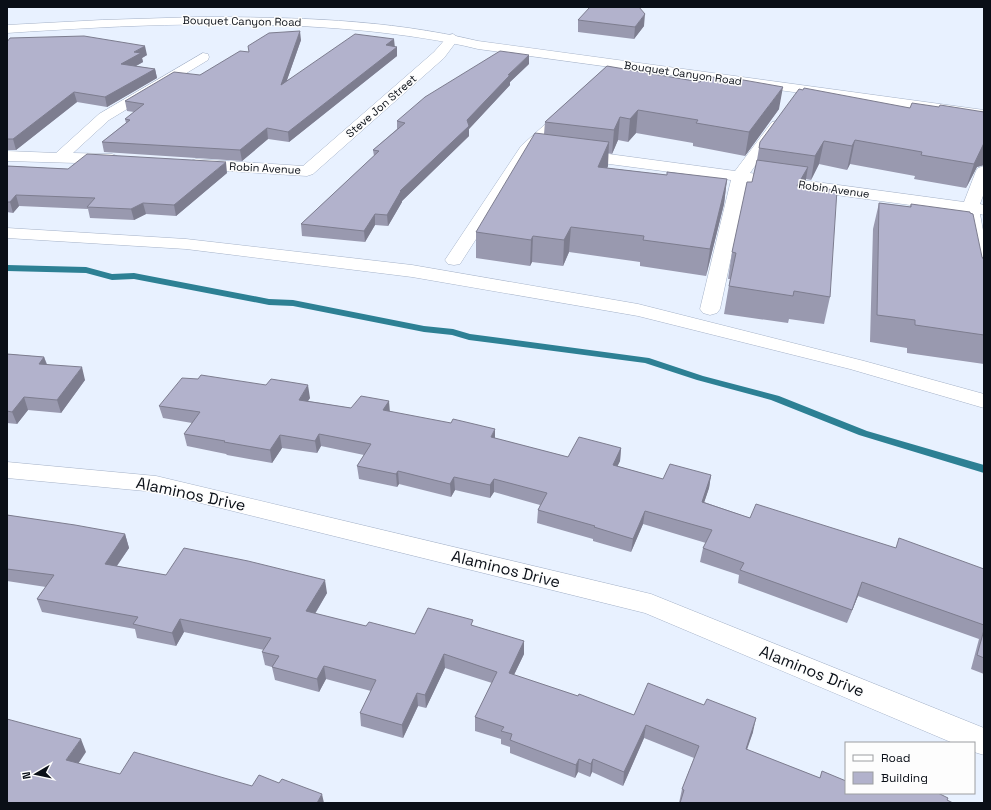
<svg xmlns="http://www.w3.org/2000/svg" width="991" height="810" font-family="'Space Grotesk',sans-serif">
  <rect width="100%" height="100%" fill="#e8f1ff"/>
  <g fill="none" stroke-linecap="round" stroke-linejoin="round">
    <path fill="#2d8094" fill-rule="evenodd" d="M 7,265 L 86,267 L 112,274 L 134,273 L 269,299 L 293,300 L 424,326 L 453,329 L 470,334 L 649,358 L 703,376 L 779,396 L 867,431 L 984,465 L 984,473 L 859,435 L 771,400 L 697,380 L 645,363 L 469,340 L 452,335 L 424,332 L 293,306 L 269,305 L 134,279 L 112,280 L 86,273 L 7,271 Z"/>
    <defs>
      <path id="minor" d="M 453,34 L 459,38 L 444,58 L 313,174 L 307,176 L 196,169 L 190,167 L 188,164 L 190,161 L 196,159 L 303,166 L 434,52 L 449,35 Z
        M 203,53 L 208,54 L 209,57 L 208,60 L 109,120 L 73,153 L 112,154 L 117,156 L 120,159 L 117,162 L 112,164 L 7,161 L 7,151 L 56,153 L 99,114 Z
        M 566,109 L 571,110 L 573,113 L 532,152 L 460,264 L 454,265 L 448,264 L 445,260 L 521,146 L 561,110 Z
        M 777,121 L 782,122 L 784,125 L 750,173 L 964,202 L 976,171 L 978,168 L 984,166 L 984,193 L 980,204 L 984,205 L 984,215 L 980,214 L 984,236 L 984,289 L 977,287 L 975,283 L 962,212 L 747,183 L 720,309 L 717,313 L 710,315 L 703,313 L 700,309 L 731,180 L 579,160 L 574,158 L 571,155 L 574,152 L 579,150 L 735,171 L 772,122 Z
        M 7,228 L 186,239 L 412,265 L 638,304 L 864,361 L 984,394 L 984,408 L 850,369 L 638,316 L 412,277 L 186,249 L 7,238 Z
        M 7,462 L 156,476 L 651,594 L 984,728 L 984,755 L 974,752 L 974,743 L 953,743 L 645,613 L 156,492 L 7,478 Z"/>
      <path id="major" d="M 198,17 C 291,17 387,19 478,41 L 984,110 L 984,118 L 478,49 C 442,40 404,35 367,31 C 247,19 127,25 7,33 L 7,25 L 102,20 Z"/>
    </defs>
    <use href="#minor" stroke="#a5b2c8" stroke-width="1"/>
    <use href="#major" stroke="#a5b2c8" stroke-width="1"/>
    <use href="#minor" fill="#fff" fill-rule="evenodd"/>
    <use href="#major" fill="#fff" fill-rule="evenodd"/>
  </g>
  <path fill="#9999af" d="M 578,20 L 644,26 L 634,39 L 578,32 Z
    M 394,39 L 394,46 L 397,56 L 289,142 L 268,139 L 242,161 L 104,152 L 102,142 L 126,123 L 125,119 L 134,112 L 127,111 L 125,101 L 200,75 L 249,52 L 301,40 L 287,80 Z
    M 7,42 L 147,55 L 142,58 L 143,62 L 136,66 L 155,69 L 157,78 L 107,107 L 77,102 L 16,150 L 7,150 Z
    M 529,64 L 510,82 L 510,85 L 469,129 L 469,136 L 402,201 L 402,202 L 388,226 L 375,225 L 365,242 L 302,236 L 301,224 L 374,156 L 373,150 L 397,129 L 397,121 Z
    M 607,66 L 779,109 L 745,156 L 693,146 L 693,143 L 636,133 L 628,142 L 618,140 L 612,154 L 608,153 L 608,166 L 607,168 L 667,175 L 727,179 L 724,204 L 706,276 L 640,266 L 640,262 L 569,252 L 563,266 L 532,262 L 530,266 L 476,258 L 476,232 L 544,134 L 545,122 Z
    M 939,107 L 984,112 L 984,165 L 977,167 L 966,188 L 914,179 L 915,176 L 850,164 L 847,170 L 819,164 L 811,180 L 806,179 L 805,187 L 830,297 L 824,324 L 789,319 L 788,323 L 724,314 L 730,279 L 728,279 L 732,252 L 752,182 L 757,160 L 760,142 L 910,108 Z
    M 7,166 L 68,169 L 227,173 L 176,216 L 146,214 L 134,220 L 90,218 L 88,209 L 19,206 L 13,213 L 7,212 Z
    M 879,203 L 910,207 L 911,204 L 982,257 L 984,260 L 984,364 L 907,353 L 907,348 L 870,342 L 873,229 Z
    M 7,354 L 44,357 L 47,364 L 85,380 L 61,413 L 28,410 L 17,424 L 7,423 Z
    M 310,398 L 308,401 L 351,408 L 389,401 L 389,411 L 568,457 L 621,448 L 620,461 L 617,466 L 663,479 L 711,475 L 709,488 L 704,502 L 750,518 L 896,548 L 984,569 L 984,674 L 971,669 L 979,639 L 858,596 L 847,623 L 738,583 L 739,575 L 700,562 L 703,548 L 706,543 L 643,524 L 631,552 L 593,541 L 593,539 L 537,523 L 538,510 L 540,505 L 494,492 L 490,498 L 455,490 L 451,497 L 399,484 L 397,487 L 359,479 L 357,466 L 364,455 L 321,446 L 317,453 L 282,448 L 272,463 L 227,455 L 226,454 L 187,446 L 184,434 L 192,423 L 163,418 L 159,406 Z
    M 7,515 L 125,534 L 129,548 L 117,566 L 166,575 L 327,593 L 315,614 L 366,626 L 415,634 L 473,626 L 524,654 L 514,675 L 634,715 L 753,732 L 747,750 L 820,778 L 846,781 L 680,803 L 679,803 L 682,789 L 694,758 L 644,738 L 623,786 L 592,772 L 590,777 L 578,772 L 575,778 L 510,753 L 510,747 L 501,744 L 501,739 L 475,731 L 475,717 L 492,683 L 445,668 L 426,708 L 418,706 L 403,738 L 361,726 L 360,713 L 371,691 L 326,679 L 319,692 L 275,680 L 272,667 L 265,665 L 262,652 L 264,650 L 184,632 L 176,646 L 137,638 L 135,629 L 42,612 L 37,599 L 46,587 L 7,581 Z"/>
  <path fill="#7d7d8f" d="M 645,14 L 644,26 L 634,39 L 635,27 Z
    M 300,31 L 301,40 L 282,94 L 281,85 Z
    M 394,39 L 395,48 L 386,45 Z
    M 145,46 L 147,55 L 142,58 L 143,62 L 123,73 L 121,64 L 134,52 Z
    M 397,47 L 397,56 L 289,142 L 288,132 Z
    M 529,55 L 529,64 L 510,82 L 510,85 L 469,129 L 469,136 L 402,201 L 402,202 L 388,226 L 387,215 L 400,191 L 467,120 L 508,75 Z
    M 155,69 L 157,78 L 107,107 L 105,97 Z
    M 783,87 L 779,109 L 745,156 L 749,132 Z
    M 74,92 L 77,102 L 16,150 L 13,139 Z
    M 638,110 L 636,133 L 628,142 L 630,119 Z
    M 620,117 L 618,140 L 612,154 L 614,130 Z
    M 267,128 L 268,139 L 242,161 L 240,150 Z
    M 855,140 L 850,164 L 847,170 L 852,146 Z
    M 824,141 L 819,164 L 811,180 L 815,156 Z
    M 609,142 L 608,166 L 597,191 L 598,167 Z
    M 984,143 L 984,165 L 977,167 L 966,188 L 974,164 Z
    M 226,162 L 227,173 L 176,216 L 174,205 Z
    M 808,167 L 804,191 L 797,186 Z
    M 727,179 L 724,204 L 706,276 L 710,249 Z
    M 16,195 L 19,206 L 13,213 L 10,202 Z
    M 143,203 L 146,214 L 134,220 L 131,209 Z
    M 375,214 L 375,225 L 365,242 L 364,231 Z
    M 571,227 L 569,252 L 563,266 L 564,240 Z
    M 533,236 L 532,262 L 530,266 L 531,240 Z
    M 44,357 L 48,369 L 39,364 Z
    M 82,367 L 85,380 L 61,413 L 57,400 Z
    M 308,385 L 310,398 L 300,412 L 299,400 Z
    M 24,397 L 28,410 L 17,424 L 12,412 Z
    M 389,401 L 390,413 L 383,410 Z
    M 495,429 L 495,442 L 491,437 Z
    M 319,434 L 321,446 L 317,453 L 315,441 Z
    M 280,435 L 282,448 L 272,463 L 270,450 Z
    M 621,448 L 620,461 L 612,478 L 613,465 Z
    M 398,471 L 399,484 L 397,487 L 396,474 Z
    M 711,475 L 709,488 L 700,515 L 702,502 Z
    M 454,477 L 455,490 L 451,497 L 450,484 Z
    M 494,479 L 494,492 L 490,498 L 490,485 Z
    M 645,511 L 643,524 L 631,552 L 633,539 Z
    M 125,534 L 129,548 L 109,577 L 105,564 Z
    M 325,580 L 327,593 L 308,625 L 306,611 Z
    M 862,582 L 858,596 L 847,623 L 852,610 Z
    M 180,619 L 184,632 L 176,646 L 172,633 Z
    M 524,641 L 524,654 L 508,687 L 509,673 Z
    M 444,654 L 445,668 L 426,708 L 425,695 Z
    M 324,666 L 326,679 L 319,692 L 317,679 Z
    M 417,693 L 418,706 L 403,738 L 402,725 Z
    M 756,718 L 753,732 L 742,762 L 746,749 Z
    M 646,725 L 644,738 L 623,786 L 624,772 Z
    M 81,739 L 86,752 L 72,773 L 66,760 Z
    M 579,759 L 578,772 L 575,778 L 576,765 Z
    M 593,759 L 592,772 L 590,777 L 591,764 Z
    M 322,794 L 324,803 L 317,803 Z"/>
  <path fill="#b2b2cc" stroke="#7d7d8f" d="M 590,7 L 639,7 L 645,14 L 635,27 L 578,20 Z
    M 300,31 L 281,85 L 355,34 L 394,39 L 386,45 L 397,47 L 288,132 L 267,128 L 240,150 L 102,142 L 130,120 L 125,119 L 144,104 L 125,101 L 174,72 L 200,75 L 240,51 L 249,52 L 248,46 L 269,33 Z
    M 84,36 L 145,46 L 134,52 L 141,53 L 121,64 L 155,69 L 105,97 L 74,92 L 13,139 L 7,139 L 7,42 L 10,38 Z
    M 500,51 L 529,55 L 508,75 L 510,75 L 467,120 L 469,126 L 400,191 L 401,191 L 387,215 L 375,214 L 364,231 L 301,224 L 379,151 L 373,150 L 405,123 L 397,121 L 425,97 Z
    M 607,66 L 700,82 L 706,76 L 731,80 L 732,78 L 783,87 L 749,132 L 696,123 L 698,120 L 638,110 L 630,119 L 620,117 L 614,130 L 545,122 Z
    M 804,88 L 910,108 L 912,103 L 939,107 L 940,105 L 984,112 L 984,143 L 974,164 L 921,155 L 922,152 L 855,140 L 852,146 L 824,141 L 815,156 L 759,148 L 760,142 L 799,89 L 803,90 Z
    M 535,133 L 609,142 L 598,167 L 667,175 L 667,172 L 727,179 L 710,249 L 643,240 L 644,236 L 571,227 L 564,240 L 533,236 L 531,240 L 476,232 Z
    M 87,154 L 226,162 L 174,205 L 143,203 L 131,209 L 87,207 L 95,198 L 16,195 L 10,202 L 7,202 L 7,166 L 68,169 Z
    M 757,160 L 808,167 L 797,186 L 837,190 L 830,297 L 794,291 L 793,296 L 729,286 L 736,253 L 732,252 L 747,182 L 752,182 Z
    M 879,203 L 911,207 L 911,204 L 970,212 L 970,213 L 973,214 L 982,257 L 984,260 L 984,335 L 915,325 L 915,320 L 877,315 Z
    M 7,354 L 44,357 L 39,364 L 82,367 L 57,400 L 24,397 L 12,412 L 7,411 Z
    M 201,375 L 266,385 L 271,379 L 308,385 L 299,400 L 351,408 L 361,396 L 389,401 L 383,410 L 451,423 L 453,419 L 495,429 L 491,437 L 568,457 L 579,437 L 621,448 L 613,465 L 663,479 L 670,464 L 711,475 L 702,502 L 750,518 L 756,504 L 896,548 L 899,538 L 984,569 L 984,625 L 862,582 L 852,610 L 740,570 L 744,563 L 703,548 L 712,530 L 645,511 L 633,539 L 594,527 L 595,526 L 538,510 L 547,493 L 494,479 L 490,485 L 454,477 L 450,484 L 398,471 L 396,474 L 357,466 L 371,444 L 319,434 L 315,441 L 280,435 L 270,450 L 224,442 L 225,441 L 184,434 L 200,412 L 159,406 L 182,378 L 198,379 Z
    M 7,515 L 75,525 L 125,534 L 105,564 L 166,575 L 184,548 L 248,561 L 325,580 L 306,611 L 366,626 L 369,622 L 415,634 L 428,608 L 473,620 L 471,625 L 524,641 L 509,673 L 578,696 L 579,694 L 634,715 L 648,683 L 704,705 L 707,699 L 756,718 L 746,749 L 820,778 L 822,771 L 846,781 L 846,793 L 938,793 L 948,798 L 947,800 L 953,803 L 680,803 L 684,790 L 682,789 L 699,746 L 646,725 L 624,772 L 593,759 L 591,764 L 579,759 L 576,765 L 510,740 L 512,734 L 501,731 L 504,727 L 475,717 L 497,672 L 444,654 L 425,695 L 417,693 L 402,725 L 360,713 L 376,680 L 324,666 L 317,679 L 272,667 L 279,656 L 262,652 L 271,638 L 180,619 L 172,633 L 133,624 L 138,617 L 37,599 L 54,575 L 7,569 Z
    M 984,630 L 984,658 L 977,655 Z
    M 7,719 L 81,739 L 66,760 L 120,774 L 134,752 L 252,786 L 259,775 L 279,783 L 282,779 L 322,794 L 317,803 L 7,803 Z"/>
  <g text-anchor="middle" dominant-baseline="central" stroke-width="3" stroke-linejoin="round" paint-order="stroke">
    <g font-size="11" fill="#0a0f17" stroke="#fdfdfd">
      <text transform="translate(242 21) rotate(1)">Bouquet Canyon Road</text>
      <text transform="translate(683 73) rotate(8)">Bouquet Canyon Road</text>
      <text transform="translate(381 106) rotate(-41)">Steve Jon Street</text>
      <text transform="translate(265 168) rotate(3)">Robin Avenue</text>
      <text transform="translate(834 189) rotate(8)">Robin Avenue</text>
    </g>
    <g font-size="16" fill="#0a0f17" stroke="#fdfdfd">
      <text transform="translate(191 494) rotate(12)">Alaminos Drive</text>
      <text transform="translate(506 569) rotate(14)">Alaminos Drive</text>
      <text transform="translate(812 671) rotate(22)">Alaminos Drive</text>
    </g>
  </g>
  <rect width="991" height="810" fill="none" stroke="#0a0f17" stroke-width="16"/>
  <rect x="845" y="742" width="130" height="52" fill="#fdfdfd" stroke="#9c9ea1"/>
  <rect x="853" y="755" width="20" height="6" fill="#ffffff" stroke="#9c9ea1"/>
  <text x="881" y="762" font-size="12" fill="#0a0f17">Road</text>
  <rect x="853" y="772" width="20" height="12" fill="#b2b2cc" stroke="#9c9ea1"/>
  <text x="881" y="782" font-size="12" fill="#0a0f17">Building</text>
  <g transform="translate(36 774) rotate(261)" stroke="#fdfdfd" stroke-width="3" paint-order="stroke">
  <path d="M0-3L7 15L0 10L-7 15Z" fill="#0a0f17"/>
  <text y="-6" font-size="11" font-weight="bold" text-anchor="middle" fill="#0a0f17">N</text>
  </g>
</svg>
